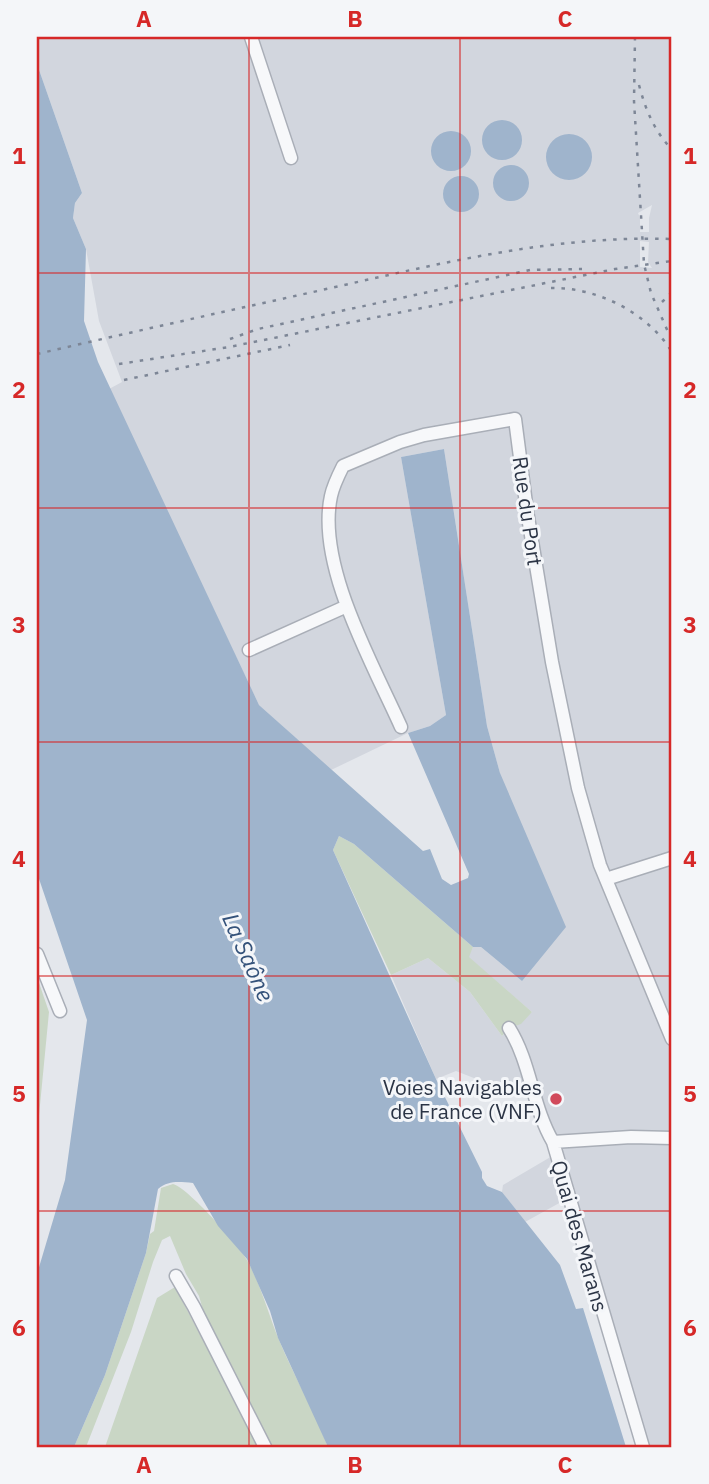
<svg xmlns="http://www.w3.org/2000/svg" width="709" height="1484" font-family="'IBM Plex Sans',sans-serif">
  <rect width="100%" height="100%" fill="#e4e7ec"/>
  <path fill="#d2d6de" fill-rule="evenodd" d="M 37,37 L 672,37 L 672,1447 L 649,1447 L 572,1196 L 525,1222 L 502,1192 L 503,1185 L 559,1152 L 544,1102 L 530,1090 L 517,1095 L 456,1071 L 436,1079 L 391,975 L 428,958 L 470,992 L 502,1036 L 509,1028 L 532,1012 L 468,957 L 473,947 L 481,947 L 522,981 L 500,773 L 487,726 L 444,449 L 401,457 L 446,715 L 430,726 L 408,733 L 331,770 L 259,705 L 109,389 L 122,382 L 99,321 L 86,249 L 73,218 L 75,203 L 82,193 L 37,64 ZM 652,205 L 649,218 L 649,232 L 640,232 L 640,218 L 638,213 ZM 640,241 L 649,242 L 648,262 L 652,268 L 640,267 Z"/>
  <path fill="#c9d6c5" d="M 339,836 L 354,844 L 473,947 L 469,957 L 532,1012 L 521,1024 L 509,1028 L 502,1036 L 470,992 L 428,958 L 391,975 L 333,850 Z
    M 37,977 L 49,1012 L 37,1136 Z
    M 173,1184 C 187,1187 239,1245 247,1260 C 261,1285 268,1313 279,1340 C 294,1376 314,1410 328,1447 L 269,1447 L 237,1385 L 233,1369 L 205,1317 L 199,1296 L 186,1274 L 170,1236 L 162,1240 L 153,1262 L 131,1332 L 86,1447 L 74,1447 L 105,1375 L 146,1253 L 150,1234 L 154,1231 L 161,1188 Z
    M 175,1287 L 259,1447 L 105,1447 L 157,1298 Z"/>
  <path fill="#9fb4cc" d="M 37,64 L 82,193 L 75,203 L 73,218 L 86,249 L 84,321 L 98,362 L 259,705 L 423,851 L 430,849 L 442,879 L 451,885 L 468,878 L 469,874 L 408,733 L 430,726 L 446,715 L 401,457 L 444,449 L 487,726 L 500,773 L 566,927 L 522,981 L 481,947 L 473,947 L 354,844 L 339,836 L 333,850 L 436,1079 L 482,1172 L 482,1178 L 487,1186 L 502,1192 L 560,1265 L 576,1309 L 583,1308 L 626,1447 L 328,1447 L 278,1338 L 270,1311 L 247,1259 L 218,1226 L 193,1183 C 179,1182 169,1180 158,1189 L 146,1253 L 105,1375 L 74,1447 L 37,1447 L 37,1274 L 65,1180 L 87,1020 L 37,873 Z
    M482 140a20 20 0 1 1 40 0a20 20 0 1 1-40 0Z
    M431 151a20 20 0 1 1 40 0a20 20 0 1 1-40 0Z
    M546 157a23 23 0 1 1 46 0a23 23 0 1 1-46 0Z
    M493 183a18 18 0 1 1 36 0a18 18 0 1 1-36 0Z
    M443 194a18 18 0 1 1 36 0a18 18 0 1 1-36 0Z"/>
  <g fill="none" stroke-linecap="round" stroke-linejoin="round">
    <defs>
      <path id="minor" d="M 251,37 L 291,158
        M 249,650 L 347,606
        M 401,727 C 373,664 316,565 331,496 C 333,486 338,476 343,466 L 400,442 L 424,435 L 515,419 L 527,511 L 552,662 L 578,788 L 600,865 L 672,1039
        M 606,879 L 672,858
        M 37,954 L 60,1011
        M 509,1028 C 531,1063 532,1106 553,1142 L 643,1447
        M 553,1142 L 631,1137 L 672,1138
        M 176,1276 L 194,1307 L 265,1447"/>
    </defs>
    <use href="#minor" stroke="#a9aeb7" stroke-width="15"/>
    <use href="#minor" stroke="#f7f8fa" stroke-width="12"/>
    <path stroke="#7d8696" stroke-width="2.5" stroke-dasharray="3.5 7" stroke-linecap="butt" d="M 635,37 L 634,101 L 644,264 L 651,293 L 672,341
      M 639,85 C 646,111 654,130 672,150
      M 551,288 C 597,287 648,313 672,352
      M 662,302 L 672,292
      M 230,339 L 258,329 L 530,270 L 582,269
      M 37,354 C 132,332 227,311 322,290 C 438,264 552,235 672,239
      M 119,364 L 229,347 L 615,269 L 672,261
      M 124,380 L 290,345"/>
  </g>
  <path fill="none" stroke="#d62828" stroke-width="2" stroke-opacity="0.55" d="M 249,37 L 249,1447M 460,37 L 460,1447M 37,273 L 672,273M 37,508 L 672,508M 37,742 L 672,742M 37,976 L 672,976M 37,1211 L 672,1211"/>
  <circle fill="#d1495b" stroke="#f4f6f9" stroke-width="2.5" cx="556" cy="1099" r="7"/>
  <g text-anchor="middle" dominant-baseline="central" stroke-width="6" stroke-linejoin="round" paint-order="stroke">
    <g font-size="21" fill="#2b3445" stroke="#f4f6f9">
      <text transform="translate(528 511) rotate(82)">Rue du Port</text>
      <text transform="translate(580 1236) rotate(74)">Quai des Marans</text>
    </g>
    <g font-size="21" fill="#2b3445" stroke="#f4f6f9" text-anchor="end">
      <text x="542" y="1087">Voies Navigables<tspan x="542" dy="24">de France (VNF)</tspan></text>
    </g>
    <g font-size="23" font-style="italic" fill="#34527a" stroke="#f4f6f9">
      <text transform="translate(249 957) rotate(66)">La Saône</text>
    </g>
  </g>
  <rect width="709" height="1484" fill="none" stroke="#f4f6f9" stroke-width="77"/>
  <rect x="38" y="38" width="632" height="1408" fill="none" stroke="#d62828" stroke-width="2.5"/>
  <g font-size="23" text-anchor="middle" font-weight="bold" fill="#d62828">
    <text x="144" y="27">A</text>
    <text x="355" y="27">B</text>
    <text x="565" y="27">C</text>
    <text x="19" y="164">1</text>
    <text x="690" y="164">1</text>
    <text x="19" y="398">2</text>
    <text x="690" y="398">2</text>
    <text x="19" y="633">3</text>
    <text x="690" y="633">3</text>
    <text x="19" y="867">4</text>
    <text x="690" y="867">4</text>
    <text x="19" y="1102">5</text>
    <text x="690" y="1102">5</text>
    <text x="19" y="1336">6</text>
    <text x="690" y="1336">6</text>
    <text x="144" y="1473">A</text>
    <text x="355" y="1473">B</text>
    <text x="565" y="1473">C</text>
  </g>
</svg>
